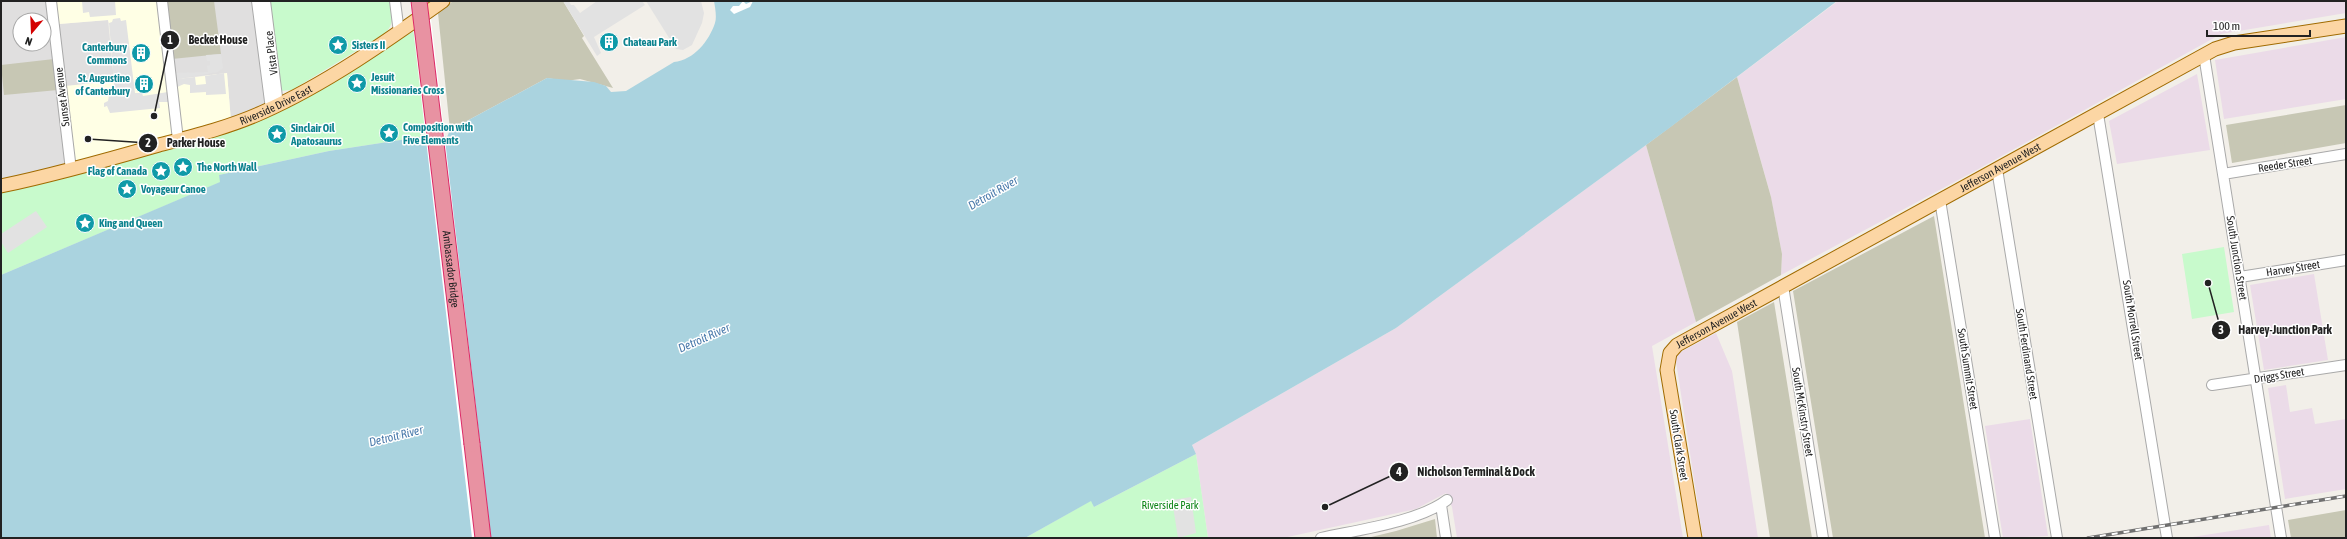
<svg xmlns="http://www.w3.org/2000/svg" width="2347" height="539" font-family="'Asap Condensed',sans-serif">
  <rect width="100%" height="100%" fill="#f2efe9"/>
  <path fill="#e0dfdf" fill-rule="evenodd" d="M 1,1 L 56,1 L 59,24 L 108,20 L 114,81 L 76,165 L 1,182 ZM 20,20 L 44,20 L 44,44 L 20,44 Z
    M 166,1 L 256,1 L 267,101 L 265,104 L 231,121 L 227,73 L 175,79 Z"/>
  <path fill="#ebdbe8" d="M 1838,1 L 2346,1 L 2346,13 L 2221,34 L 1973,172 L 1781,275 L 1782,254 L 1770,193 L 1737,77 Z
    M 2346,37 L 2346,99 L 2224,119 L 2215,60 Z
    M 2197,74 L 2210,150 L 2117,164 L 2109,121 Z
    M 1646,145 L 1696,322 L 1652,346 L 1683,538 L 1457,538 L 1452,507 L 1446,493 L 1416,509 L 1283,538 L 1208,538 L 1196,454 L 1192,445 L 1396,328 Z
    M 2314,274 L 2328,360 L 2264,370 L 2250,285 Z
    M 1716,333 L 1732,371 L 1758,538 L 1703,538 L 1675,355 Z
    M 2286,385 L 2290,412 L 2312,408 L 2315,424 L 2346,419 L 2346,489 L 2285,499 L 2268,388 Z
    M 2030,419 L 2048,536 L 2003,538 L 1985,426 Z
    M 2269,525 L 2271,538 L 2186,538 Z"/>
  <path fill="#ffffe5" d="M 56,1 L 158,1 L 167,81 L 227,73 L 231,121 L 76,165 L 65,86 L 114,81 L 109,23 L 108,20 L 59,24 Z"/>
  <path fill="#c7c7b4" d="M 166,1 L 214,1 L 221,54 L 172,59 Z
    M 453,1 L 563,1 L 584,36 L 582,38 L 613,88 L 580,79 L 566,81 L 547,78 L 450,130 L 438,13 Z
    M 54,59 L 58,90 L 4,95 L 1,65 Z
    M 1737,77 L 1771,197 L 1782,254 L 1781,275 L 1696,322 L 1646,145 Z
    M 2346,105 L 2346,143 L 2232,163 L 2226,125 Z
    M 1934,216 L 1985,538 L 1833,538 L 1793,291 Z
    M 1774,302 L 1812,538 L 1770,538 L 1737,322 Z
    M 2346,510 L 2346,538 L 2291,538 L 2288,520 Z
    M 1435,519 L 1437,538 L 1367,538 L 1396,531 Z"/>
  <path fill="#c8facc" d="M 268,1 L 390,1 C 392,15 395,25 384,34 L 292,90 L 280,91 Z
    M 414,31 L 433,135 L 329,151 L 219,175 L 221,182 L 1,275 L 1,189 L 286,107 Z
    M 2224,247 L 2234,312 L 2192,319 L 2182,254 Z
    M 1196,454 L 1208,538 L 1025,538 L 1092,500 L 1094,507 Z"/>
  <path fill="#e2e2e2" d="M 82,1 L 115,1 L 116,15 L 90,17 L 89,12 L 83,13 Z
    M 563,1 L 569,1 L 571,5 L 574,5 L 580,13 L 597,1 L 642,1 L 645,5 L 594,37 L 601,53 L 597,56 Z
    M 646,1 L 701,1 L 704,13 L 702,23 L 692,45 L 683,50 L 676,49 Z
    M 120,18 L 121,21 L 126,20 L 135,93 L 142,93 L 143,96 L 168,92 L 170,102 L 159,102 L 160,108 L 110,113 L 107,106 L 104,107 L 104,103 L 108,101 L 109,95 L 115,94 L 109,23 L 112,22 L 113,19 Z
    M 221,54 L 223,68 L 218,72 L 177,79 L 195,77 L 196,85 L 206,84 L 205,76 L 224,73 L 226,94 L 206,95 L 206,92 L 190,93 L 190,85 L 184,84 L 175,88 L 174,73 L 208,72 L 207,66 L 210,65 L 210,61 L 207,61 L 206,55 Z
    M 36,211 L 47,227 L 8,253 L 1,242 L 1,234 Z
    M 1191,497 L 1196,533 L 1178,538 L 1172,500 Z"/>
  <path fill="#aad3df" d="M 714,1 L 1837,1 L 1668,129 L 1396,328 L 1192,445 L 1196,454 L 1094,507 L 1091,501 L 1025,538 L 1,538 L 1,275 L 220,182 L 219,175 L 329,151 L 433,135 L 447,137 L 450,130 L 547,78 L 594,82 L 606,86 L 611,92 L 626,91 L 674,62 C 694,60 709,41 715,23 C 717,17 715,7 714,1 Z"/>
  <path fill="#fff" d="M 410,1 L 429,1 L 491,538 L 472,538 Z
    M 743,1 L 746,4 L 753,1 L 750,7 L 734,14 L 730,10 L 733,6 L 739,6 Z"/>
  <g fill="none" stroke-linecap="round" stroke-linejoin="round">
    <defs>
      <path id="minor" d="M 51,1 L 71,170
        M 162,1 L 178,140
        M 257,1 L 271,109
        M 265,1 L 278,105
        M 395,1 L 399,33
        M 2204,55 L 2281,538
        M 2098,114 L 2167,538
        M 1997,169 L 2057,538
        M 2223,174 L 2346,154
        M 1940,200 L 1995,538
        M 2240,277 L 2346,260
        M 1783,286 L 1823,538
        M 2212,385 L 2346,365
        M 1441,505 L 1446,538
        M 1321,538 C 1357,530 1418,522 1447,500"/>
      <g id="major">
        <path id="s1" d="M 1,186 C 54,175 107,160 159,145 C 194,136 230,127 263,112 C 326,84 387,41 443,1"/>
        <path id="s2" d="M 1695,538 L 1667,370 L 1670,353 L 1677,345 L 2215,49 L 2234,43 L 2346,26"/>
      </g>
      <path id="highway" d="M 472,444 L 483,538"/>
    </defs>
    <use href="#minor" stroke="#a9a9a9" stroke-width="12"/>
    <use href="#major" stroke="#a06b00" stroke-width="15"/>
    <use href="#highway" stroke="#dc2a67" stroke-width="17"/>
    <use href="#minor" stroke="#fff" stroke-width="10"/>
    <use href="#major" stroke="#fcd6a4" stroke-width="13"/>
    <use href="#highway" stroke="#e892a2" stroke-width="15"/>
    <defs>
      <path id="rail" d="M 2088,538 L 2346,496"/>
    </defs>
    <use href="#rail" stroke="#707070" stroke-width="3.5"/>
    <use href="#rail" stroke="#fff" stroke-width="2" stroke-dasharray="6" stroke-linecap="butt"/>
    <defs>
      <g id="highway-bridge">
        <path id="s3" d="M 419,1 L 472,444"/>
      </g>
    </defs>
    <use href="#highway-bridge" stroke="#dc2a67" stroke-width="17" stroke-linecap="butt"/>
    <use href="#highway-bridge" stroke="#e892a2" stroke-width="15"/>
  </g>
  <defs>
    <symbol id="building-disc" viewBox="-11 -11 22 22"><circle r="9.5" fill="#0f9aa8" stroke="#fff"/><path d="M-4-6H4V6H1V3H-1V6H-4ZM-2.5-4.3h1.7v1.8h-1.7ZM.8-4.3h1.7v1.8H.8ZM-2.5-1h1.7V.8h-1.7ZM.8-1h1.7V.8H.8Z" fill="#fff"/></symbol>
    <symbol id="sight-disc" viewBox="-11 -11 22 22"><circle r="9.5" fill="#0f9aa8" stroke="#fff"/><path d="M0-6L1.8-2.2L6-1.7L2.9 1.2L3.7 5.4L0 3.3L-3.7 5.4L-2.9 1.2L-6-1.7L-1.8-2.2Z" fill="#fff"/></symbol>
  </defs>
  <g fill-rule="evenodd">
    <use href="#building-disc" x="598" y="31" width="22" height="22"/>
    <use href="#sight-disc" x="327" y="34" width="22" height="22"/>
    <use href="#building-disc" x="130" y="42" width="22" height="22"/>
    <use href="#sight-disc" x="346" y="72" width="22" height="22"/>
    <use href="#building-disc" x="133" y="73" width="22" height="22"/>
    <use href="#sight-disc" x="378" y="122" width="22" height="22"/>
    <use href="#sight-disc" x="266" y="123" width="22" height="22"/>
    <use href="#sight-disc" x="172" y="156" width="22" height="22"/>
    <use href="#sight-disc" x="150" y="160" width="22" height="22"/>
    <use href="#sight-disc" x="116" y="178" width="22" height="22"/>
    <use href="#sight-disc" x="74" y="212" width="22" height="22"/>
  </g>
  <g text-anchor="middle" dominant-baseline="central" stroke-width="3" stroke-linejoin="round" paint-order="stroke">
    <g font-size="11" font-weight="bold" fill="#0d838f" stroke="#fff" text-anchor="start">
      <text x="623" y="42">Chateau Park</text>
      <text x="352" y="45">Sisters II</text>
      <text x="127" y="47" text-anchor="end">Canterbury<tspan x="127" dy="13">Commons</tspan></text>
      <text x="371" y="77">Jesuit<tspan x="371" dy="13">Missionaries Cross</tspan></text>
      <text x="130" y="78" text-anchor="end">St. Augustine<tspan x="130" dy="13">of Canterbury</tspan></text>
      <text x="403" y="127">Composition with<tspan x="403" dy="13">Five Elements</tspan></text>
      <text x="291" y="128">Sinclair Oil<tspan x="291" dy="13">Apatosaurus</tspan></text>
      <text x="197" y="167">The North Wall</text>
      <text x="147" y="171" text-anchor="end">Flag of Canada</text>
      <text x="141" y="189">Voyageur Canoe</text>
      <text x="99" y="223">King and Queen</text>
    </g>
    <g font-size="11" fill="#222" stroke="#fff">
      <text transform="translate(271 53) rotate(-97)">Vista Place</text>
      <text transform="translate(62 97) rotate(-97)">Sunset Avenue</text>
      <text stroke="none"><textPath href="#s1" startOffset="287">Riverside Drive East</textPath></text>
      <text transform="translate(2285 164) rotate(-9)">Reeder Street</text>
      <text stroke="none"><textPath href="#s2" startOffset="567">Jefferson Avenue West</textPath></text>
      <text transform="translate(2237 258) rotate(81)">South Junction Street</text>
      <text transform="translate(2293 268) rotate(-9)">Harvey Street</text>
      <text stroke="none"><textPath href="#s3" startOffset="270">Ambassador Bridge</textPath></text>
      <text transform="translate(2133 320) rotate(81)">South Morrell Street</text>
      <text stroke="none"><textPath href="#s2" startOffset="243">Jefferson Avenue West</textPath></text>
      <text transform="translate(2027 354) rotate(81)">South Ferdinand Street</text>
      <text transform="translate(1968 369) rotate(81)">South Summit Street</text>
      <text transform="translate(2279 375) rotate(-9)">Driggs Street</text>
      <text transform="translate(1803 412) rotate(81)">South McKinstry Street</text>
      <text transform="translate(1679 445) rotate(81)">South Clark Street</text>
    </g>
    <g font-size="11" fill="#0c8416" stroke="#fff">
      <text x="1170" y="505">Riverside Park</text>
    </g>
    <g font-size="12" font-style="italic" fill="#4a7aab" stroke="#fff">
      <text transform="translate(993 193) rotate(-30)">Detroit River</text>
      <text transform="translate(704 338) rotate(-24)">Detroit River</text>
      <text transform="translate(396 436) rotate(-14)">Detroit River</text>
    </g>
  </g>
  <path fill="none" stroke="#222" stroke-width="1.5" d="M154 116L170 40M88 139L148 143M2208 283L2221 330M1325 507L1399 472"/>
  <g fill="#222" stroke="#fff" stroke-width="1.5">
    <circle cx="154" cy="116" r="4"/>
    <circle cx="88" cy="139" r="4"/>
    <circle cx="2208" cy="283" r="4"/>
    <circle cx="1325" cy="507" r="4"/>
    <circle cx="170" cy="40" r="10"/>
    <circle cx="148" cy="143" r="10"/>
    <circle cx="2221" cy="330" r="10"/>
    <circle cx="1399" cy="472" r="10"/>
  </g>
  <g font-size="12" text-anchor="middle" font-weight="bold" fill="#fff">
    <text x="170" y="44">1</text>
    <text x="148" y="147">2</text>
    <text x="2221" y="334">3</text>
    <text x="1399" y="476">4</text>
  </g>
  <g font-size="12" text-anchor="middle" font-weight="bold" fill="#222" stroke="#fff" stroke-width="3" stroke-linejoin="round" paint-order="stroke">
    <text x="218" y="44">Becket House</text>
    <text x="196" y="147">Parker House</text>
    <text x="2285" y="334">Harvey-Junction Park</text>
    <text x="1476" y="476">Nicholson Terminal &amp; Dock</text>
  </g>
  <rect width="2347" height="539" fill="none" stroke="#222222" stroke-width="4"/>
  <g transform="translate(32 32) rotate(199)"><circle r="19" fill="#ffffff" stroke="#a7a7a7"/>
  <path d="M0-3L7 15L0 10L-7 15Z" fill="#d40000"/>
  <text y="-6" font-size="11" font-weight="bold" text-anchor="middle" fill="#222222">N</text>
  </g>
  <path d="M2207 30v6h103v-6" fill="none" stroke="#222222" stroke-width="2"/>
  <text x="2213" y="30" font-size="12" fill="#222222" stroke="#ffffff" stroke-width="3" paint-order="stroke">100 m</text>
</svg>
